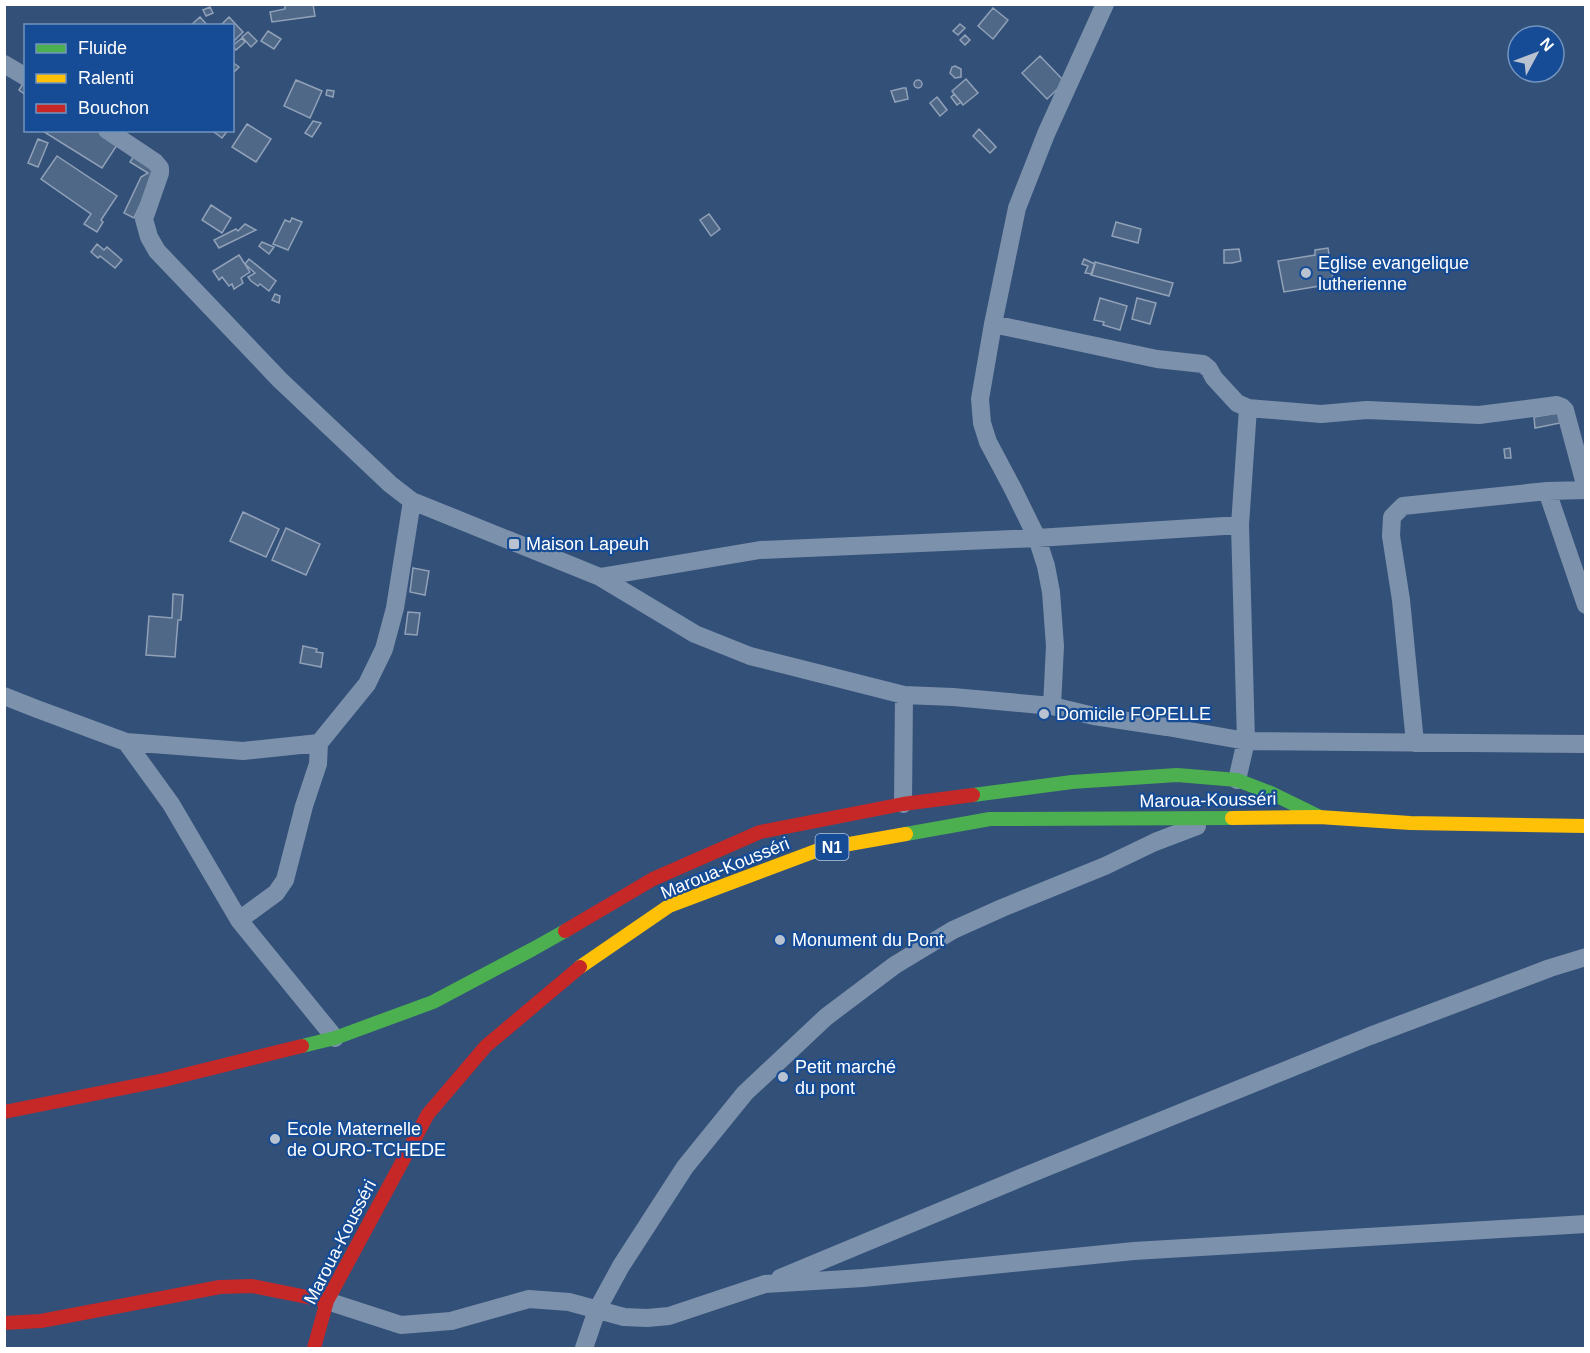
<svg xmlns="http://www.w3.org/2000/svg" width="1590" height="1353" font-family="Helvetica,sans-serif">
  <rect width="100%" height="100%" fill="#335078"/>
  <path fill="#506887" stroke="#90a1b8" stroke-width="1.5" d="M 285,4 L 313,4 L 315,16 L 272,22 L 270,12 L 285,9 Z
    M 210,7 L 213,13 L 206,16 L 203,10 Z
    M 993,8 L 1008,20 L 993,39 L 978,26 Z
    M 200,17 L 208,26 L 192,26 L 191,25 Z
    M 229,17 L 243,32 L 232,43 L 232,26 L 220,26 Z
    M 960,24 L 965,28 L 958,35 L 953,31 Z
    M 268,31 L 281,39 L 274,49 L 261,41 Z
    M 248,32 L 257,41 L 251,47 L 242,37 Z
    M 965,35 L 970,40 L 965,45 L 960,40 Z
    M 242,38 L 245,42 L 236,50 L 232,46 Z
    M 1040,56 L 1065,82 L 1047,99 L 1022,73 Z
    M 232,62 L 239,67 L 232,74 Z
    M 955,66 L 961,69 L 961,77 L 955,78 L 950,73 L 952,67 Z
    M 966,79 L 978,93 L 963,105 L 952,91 Z
    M914 84a4 4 0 1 1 8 0a4 4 0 1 1-8 0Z
    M 296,80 L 322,91 L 310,118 L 284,106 Z
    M 24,82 L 26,83 L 26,95 L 19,90 Z
    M 903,88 L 906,88 L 908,99 L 895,102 L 891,91 Z
    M 327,90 L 334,91 L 333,97 L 326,95 Z
    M 954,94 L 961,102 L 957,105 L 951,97 Z
    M 937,97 L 947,110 L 940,116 L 930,103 Z
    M 313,121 L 321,123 L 312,137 L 305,133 Z
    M 247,124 L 271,139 L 256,162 L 232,147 Z
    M 979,129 L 996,147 L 990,153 L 973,136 Z
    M 41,130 L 100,130 L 119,142 L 102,168 Z
    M 216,130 L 222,130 L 226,133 L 222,138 L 214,132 Z
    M 38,139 L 48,143 L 38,167 L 28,163 Z
    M 135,154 L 157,169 L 134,218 L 124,213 L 141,177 L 148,173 L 130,162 Z
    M 57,156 L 117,196 L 101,220 L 103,222 L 97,232 L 84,224 L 91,214 L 41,179 Z
    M 211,205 L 231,218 L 222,233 L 202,220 Z
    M 709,214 L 720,229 L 711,236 L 700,220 Z
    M 292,218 L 302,222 L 288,250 L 273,244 L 285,220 L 290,222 Z
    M 1116,222 L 1141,229 L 1138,243 L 1112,236 Z
    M 245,224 L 256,230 L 219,248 L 214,240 L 236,229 L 238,231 Z
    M 262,242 L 274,247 L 269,254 L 259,246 Z
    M 97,244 L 104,250 L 107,247 L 122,260 L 115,268 L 100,256 L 98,258 L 91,252 Z
    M 1328,248 L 1334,286 L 1320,288 L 1320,286 L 1284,292 L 1278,261 L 1315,255 L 1315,250 Z
    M 1239,249 L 1241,261 L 1232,263 L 1224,263 L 1224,250 Z
    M 239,255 L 250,272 L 241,278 L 243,283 L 234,289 L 232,284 L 229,286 L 222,277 L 219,280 L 213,271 Z
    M 249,259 L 276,281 L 269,291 L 260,284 L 258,286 L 251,281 L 248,277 L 255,273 L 245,264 Z
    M 1084,259 L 1095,264 L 1092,274 L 1085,273 L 1088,266 L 1082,264 Z
    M 1095,262 L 1173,283 L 1169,296 L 1091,275 Z
    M 275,294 L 280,296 L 279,303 L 272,300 Z
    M 1100,298 L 1127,306 L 1120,330 L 1103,325 L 1104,322 L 1094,320 Z
    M 1137,298 L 1156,303 L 1150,324 L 1132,319 Z
    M 1558,413 L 1560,423 L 1535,428 L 1534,417 Z
    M 1510,448 L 1511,458 L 1505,458 L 1504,449 Z
    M 243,512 L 279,529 L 266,557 L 230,541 Z
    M 286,528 L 320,544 L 306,575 L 272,560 Z
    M 413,568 L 429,571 L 425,595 L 410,592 Z
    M 173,594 L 183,595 L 181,620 L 178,620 L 175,657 L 146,655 L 149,616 L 172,618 Z
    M 408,612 L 420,613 L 417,635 L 405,634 Z
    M 303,646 L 317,649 L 316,652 L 323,653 L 321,667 L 300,663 Z"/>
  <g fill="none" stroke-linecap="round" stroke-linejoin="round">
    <path stroke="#7c91ab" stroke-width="18" d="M 4,64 L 26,77
      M 107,130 L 155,162 L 160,168 L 160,173 L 144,219 L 149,237 L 157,251 L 280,380 L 390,484 L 412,501 L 600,577 L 695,634 L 750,656 L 904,695 L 953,697 L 1052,706 L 1094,716 L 1167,727 L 1246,741 L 1237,780
      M 993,324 L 1157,359 L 1203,364 L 1209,369 L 1214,378 L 1237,403 L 1248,408 L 1321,414 L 1367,410 L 1479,415 L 1557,405 L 1562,407 L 1565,410 L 1586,488
      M 1248,408 L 1240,525 L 1246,741 L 1586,744
      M 1547,491 L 1586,605
      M 600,577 L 760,550 L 1037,538 L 1240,525
      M 4,696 L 37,709 L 126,742 L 171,804 L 239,920 L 335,1038
      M 1052,706 L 1055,646 L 1051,592 L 1046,566 L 1037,538 L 1013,489 L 988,442 L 982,423 L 980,399 L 993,324 L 1017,208 L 1046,134 L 1105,4
      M 126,742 L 243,751 L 319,743
      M 1415,743 L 1401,600 L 1391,536 L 1392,517 L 1403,506 L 1547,491 L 1586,490
      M 903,804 L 904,695
      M 239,920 L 276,893 L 285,880 L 304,806 L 318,764 L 319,743 L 367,684 L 384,649 L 395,608 L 412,501
      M 780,1278 L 1030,1174 L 1370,1036 L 1550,968 L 1586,957
      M 327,1301 L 401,1325 L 451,1321 L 529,1299 L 569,1302 L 624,1317 L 647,1318 L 669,1316 L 765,1284 L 863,1278 L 1134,1251 L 1586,1224
      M 584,1348 L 597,1310 L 621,1266 L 685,1167 L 745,1093 L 826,1017 L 895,965 L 953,930 L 1002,908 L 1105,866 L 1155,842 L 1197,826"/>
    <path stroke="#4caf50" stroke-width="14" d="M 973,795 L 1072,782 L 1177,775 L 1237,780 L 1271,793 L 1318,816
      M 906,834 L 990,819 L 1232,818
      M 302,1046 L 335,1038 L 433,1002 L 533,949 L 565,931"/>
    <path stroke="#ffc107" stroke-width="14" d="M 1232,818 L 1319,817 L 1410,823 L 1586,826
      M 580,967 L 669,906 L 821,849 L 906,834"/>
    <path stroke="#c62828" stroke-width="14" d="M 565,931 L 653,879 L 760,832 L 903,804 L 973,795
      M 4,1112 L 164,1080 L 302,1046
      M 4,1323 L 41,1321 L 220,1287 L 252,1286 L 327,1301
      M 314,1348 L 327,1301 L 428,1114 L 486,1046 L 580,967"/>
  </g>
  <g fill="#b8c2d0" stroke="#164c95" stroke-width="2">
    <circle cx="1306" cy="273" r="6"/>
    <rect x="508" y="538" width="12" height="12" rx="3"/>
    <circle cx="1044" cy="714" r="6"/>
    <circle cx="780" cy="940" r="6"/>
    <circle cx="783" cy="1077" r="6"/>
    <circle cx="275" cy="1139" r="6"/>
  </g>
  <g text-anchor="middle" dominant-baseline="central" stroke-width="4.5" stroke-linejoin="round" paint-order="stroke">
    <rect fill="#164c95" stroke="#b9c9df" stroke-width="1.5" x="815.5" y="834" width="33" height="26" rx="4.5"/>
    <g font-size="16" font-weight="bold" fill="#fff">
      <text x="832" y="847">N1</text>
    </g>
    <g font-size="18" fill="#fff" stroke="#164c95" text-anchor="start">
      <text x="1318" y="263">Eglise evangelique<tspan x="1318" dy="21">lutherienne</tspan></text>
      <text x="526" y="544">Maison Lapeuh</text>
      <text x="1056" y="714">Domicile FOPELLE</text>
      <text x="792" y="940">Monument du Pont</text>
      <text x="795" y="1067">Petit marché<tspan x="795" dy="21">du pont</tspan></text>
      <text x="287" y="1129">Ecole Maternelle<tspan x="287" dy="21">de OURO-TCHEDE</tspan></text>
    </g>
    <g font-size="18" fill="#fff" stroke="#164c95">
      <text transform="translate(1208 800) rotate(-1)">Maroua-Kousséri</text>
      <text transform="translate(725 868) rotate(-22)">Maroua-Kousséri</text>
      <text transform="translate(340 1242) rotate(-63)">Maroua-Kousséri</text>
    </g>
  </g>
  <rect width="1590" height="1353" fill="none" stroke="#ffffff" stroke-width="12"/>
  <rect x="24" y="24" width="210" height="108" fill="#164c95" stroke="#7394bf" stroke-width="1.5"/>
  <rect x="36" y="44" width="30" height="9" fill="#4caf50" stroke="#7394bf" stroke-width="1.5"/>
  <text x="78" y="54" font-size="18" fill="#ffffff">Fluide</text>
  <rect x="36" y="74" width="30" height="9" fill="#ffc107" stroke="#7394bf" stroke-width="1.5"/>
  <text x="78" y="84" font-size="18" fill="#ffffff">Ralenti</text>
  <rect x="36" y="104" width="30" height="9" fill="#c62828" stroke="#7394bf" stroke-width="1.5"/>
  <text x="78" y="114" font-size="18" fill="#ffffff">Bouchon</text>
  <g transform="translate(1536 54) rotate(49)"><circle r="28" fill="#164c95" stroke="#7394bf" stroke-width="1.5"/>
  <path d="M0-4.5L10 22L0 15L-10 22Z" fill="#b8c2d0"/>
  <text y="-9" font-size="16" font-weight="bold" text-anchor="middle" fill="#ffffff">N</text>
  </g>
</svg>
